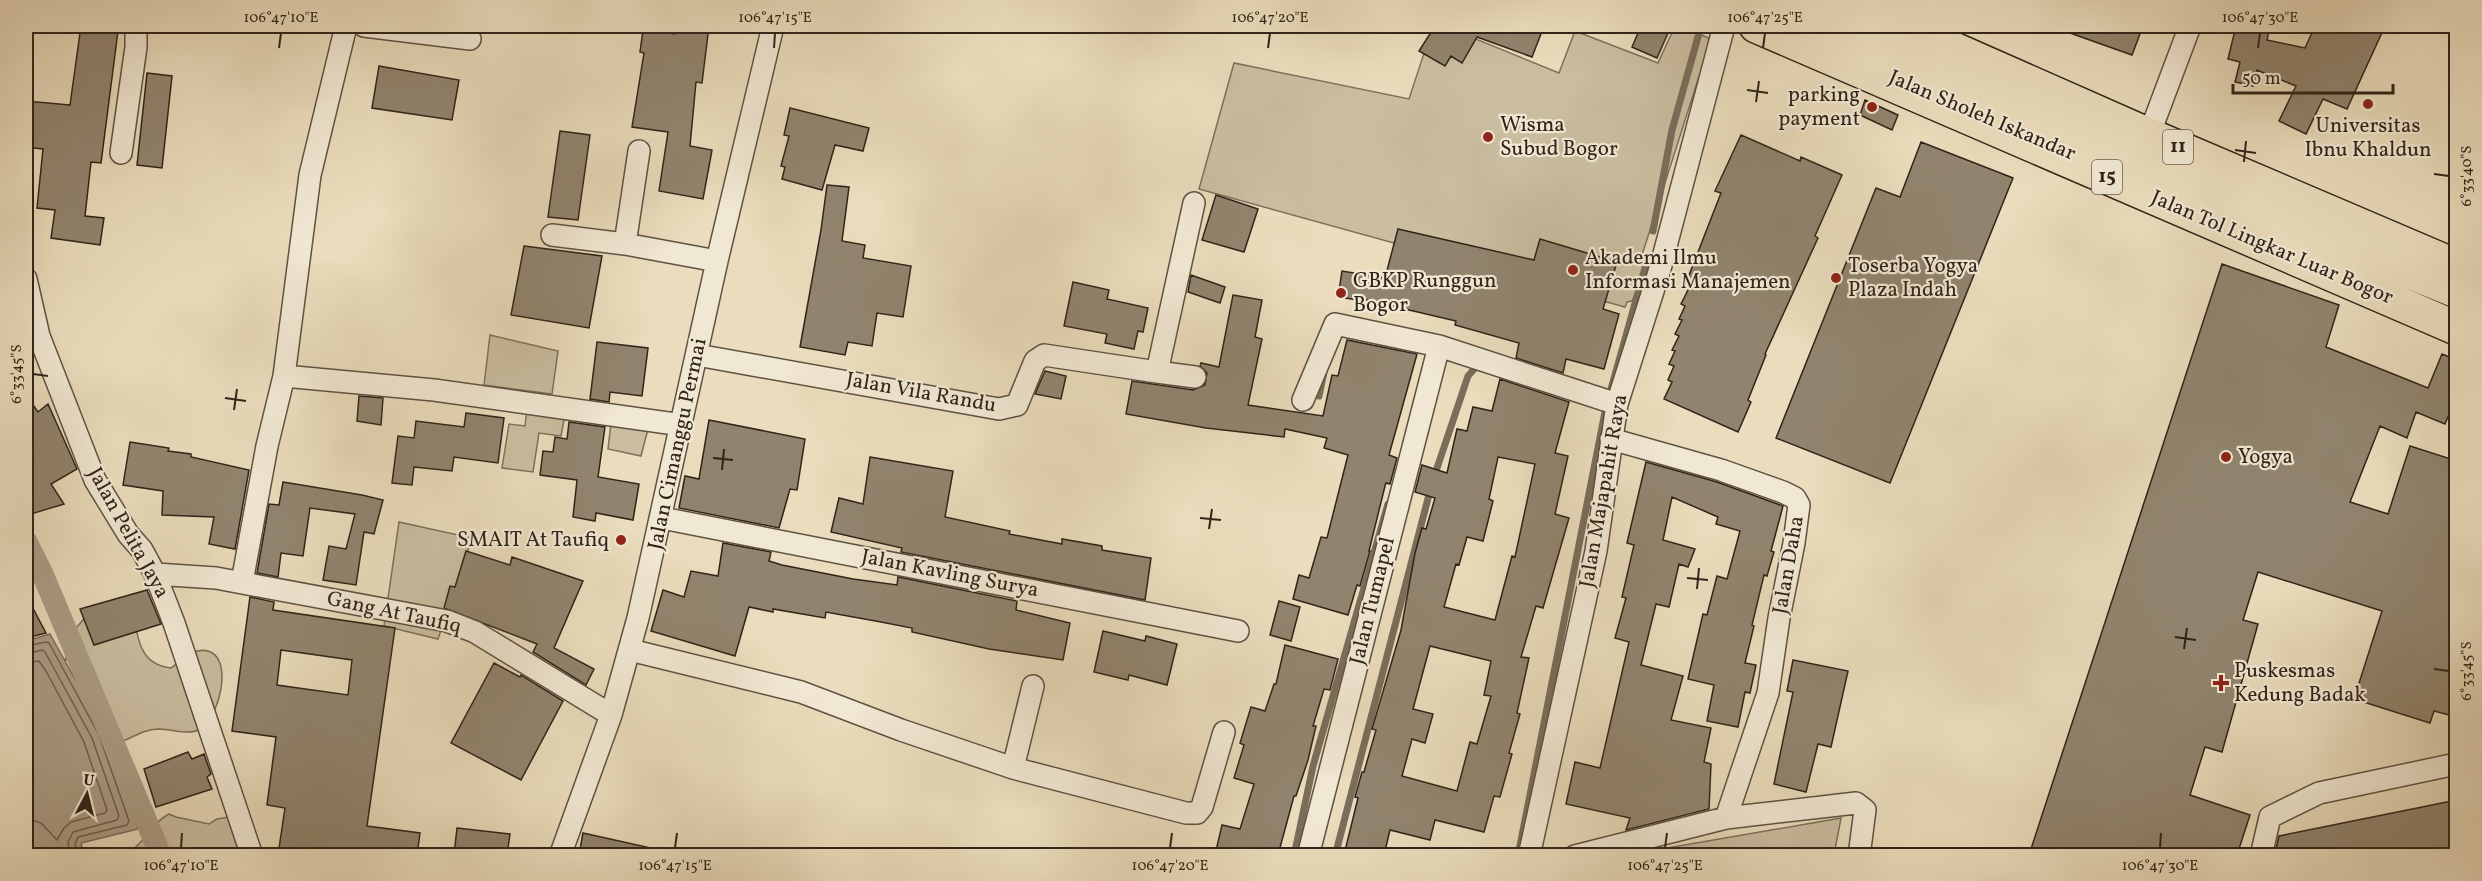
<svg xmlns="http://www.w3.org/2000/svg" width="2482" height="881" font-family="Vollkorn,serif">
  <rect width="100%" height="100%" fill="#eadcbc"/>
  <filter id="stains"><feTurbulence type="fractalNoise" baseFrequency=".00333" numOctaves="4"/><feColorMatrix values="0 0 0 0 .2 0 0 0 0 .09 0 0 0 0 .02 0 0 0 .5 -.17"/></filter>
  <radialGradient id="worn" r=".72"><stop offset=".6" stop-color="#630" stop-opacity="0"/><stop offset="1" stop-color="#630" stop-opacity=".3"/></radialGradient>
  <path fill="#cabda0" stroke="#7d705c" stroke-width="1.5" d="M 1433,26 L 1444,26 L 1559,73 L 1575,31 L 1658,63 L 1675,26 L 1680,26 L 1711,39 L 1642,255 L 1646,260 C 1640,274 1639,288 1632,301 L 1627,302 L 1625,307 L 1199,189 L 1234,63 L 1409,99 Z
    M 490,335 L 558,351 L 552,394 L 484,385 Z
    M 527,409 L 565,415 L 561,436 L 539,433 L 533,472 L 502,468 L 509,424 L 525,426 Z
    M 611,423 L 648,429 L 641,456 L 608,449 Z
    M 399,522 L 472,538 L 438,639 L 384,626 Z
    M 89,613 L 135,621 C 138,645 144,665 171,668 C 179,663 187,653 197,651 C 237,643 222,716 200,729 C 189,736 172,729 159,729 C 140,730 136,737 120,742 C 115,744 108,744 103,746 L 82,707 L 88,699 L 90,681 L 83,674 L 73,659 L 65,660 L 76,628 Z
    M 169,814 L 176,817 L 209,824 L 217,819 L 229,817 L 252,856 L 90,856 L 108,848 L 131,851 C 146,840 153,822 169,814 Z
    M 1841,818 L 1834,855 L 1627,855 Z"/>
  <path fill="#ab9d85" stroke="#7a6d5a" stroke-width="1.5" d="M 50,634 L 105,733 L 138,829 L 81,843 L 84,855 L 38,855 L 26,837 L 26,641 Z"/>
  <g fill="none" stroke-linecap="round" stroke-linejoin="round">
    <path stroke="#6e604f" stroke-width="1.5" d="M 26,646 L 46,642 L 49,643 L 99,735 L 129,821 L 127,825 L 78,837 L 75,844 L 78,856
      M 26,654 L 42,650 L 45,652 L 92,738 L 119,816 L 117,820 L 73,832 L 68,842 L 70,856
      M 26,663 L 39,661 L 46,671 L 84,742 L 107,810 L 105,813 L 71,822 L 64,828 L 57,840 L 41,823 L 26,818"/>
    <path stroke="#7a6d5a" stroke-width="7" d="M 1653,231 L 1672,130 L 1701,26
      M 1319,396 L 1324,372
      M 1434,477 L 1468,376 L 1475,368
      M 1294,856 L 1313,766 L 1388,504
      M 1335,856 L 1431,487
      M 1518,856 L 1606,407 L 1645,268"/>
    <path stroke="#ab9d85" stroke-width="22" d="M 26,541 L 43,575 L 161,856"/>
  </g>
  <path fill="#91846e" stroke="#302419" stroke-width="1.5" fill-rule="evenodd" d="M 81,26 L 118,31 L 101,163 L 91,162 L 85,216 L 104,218 L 100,245 L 51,238 L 55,210 L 37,208 L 43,149 L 26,147 L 26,101 L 70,105 Z
    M 676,26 L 709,26 L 702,83 L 696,82 L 690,146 L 712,150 L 703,199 L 659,191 L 668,132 L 632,127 L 644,53 L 640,52 L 643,30 L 675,34 Z
    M 1435,26 L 1544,26 L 1532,57 L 1477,37 L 1462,63 L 1451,56 L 1445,66 L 1419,51 Z
    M 1641,26 L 1671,26 L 1657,58 L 1632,47 Z
    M 2057,26 L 2143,26 L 2132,55 L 2056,28 Z
    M 2236,26 L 2270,26 L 2267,40 L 2305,48 L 2315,26 L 2385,26 L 2347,109 L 2323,99 L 2306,134 L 2279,121 L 2296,86 L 2257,70 L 2253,86 L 2235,82 L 2240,62 L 2228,59 Z
    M 379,66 L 459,80 L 452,120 L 372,108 Z
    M 147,73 L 172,76 L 162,168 L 137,165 Z
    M 1865,100 L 1898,115 L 1892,130 L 1860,115 Z
    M 790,108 L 869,128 L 863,151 L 835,145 L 822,190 L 782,179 L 785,167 L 781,166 L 789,136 L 784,135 Z
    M 560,131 L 590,135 L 578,220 L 548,217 Z
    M 1741,135 L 1800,161 L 1801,157 L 1842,175 L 1815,236 L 1818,238 L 1765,354 L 1766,355 L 1748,400 L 1751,402 L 1738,432 L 1664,399 L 1672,382 L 1668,380 L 1674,366 L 1669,364 L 1675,351 L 1672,350 L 1679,336 L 1675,334 L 1682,320 L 1679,319 L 1685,306 L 1681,304 L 1688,290 L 1684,288 L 1721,193 L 1715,191 Z
    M 1921,142 L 2013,178 L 1890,483 L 1776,438 L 1876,188 L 1900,197 Z
    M 827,185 L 849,187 L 842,241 L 865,245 L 863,258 L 911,266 L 903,317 L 877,313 L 872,346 L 848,342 L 845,355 L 800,347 L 821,230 Z
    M 1216,195 L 1258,209 L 1244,252 L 1202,240 Z
    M 1398,229 L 1534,260 L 1540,239 L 1617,262 L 1603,309 L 1619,314 L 1604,369 L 1566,359 L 1563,373 L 1516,358 L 1519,343 L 1455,325 L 1456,321 L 1358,298 L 1358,300 L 1338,297 L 1342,271 L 1385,278 Z
    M 524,246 L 602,256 L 589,328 L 511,315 Z
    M 2222,264 L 2339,305 L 2326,347 L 2428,388 L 2442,354 L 2457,360 L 2457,395 L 2445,424 L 2416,412 L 2407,438 L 2380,426 L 2350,502 L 2388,514 L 2410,446 L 2457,461 L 2457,717 L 2434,711 L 2430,723 L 2354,699 L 2382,611 L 2258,572 L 2243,620 L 2258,624 L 2222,752 L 2205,747 L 2190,795 L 2250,815 L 2237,855 L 2029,855 Z
    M 1191,275 L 1225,287 L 1220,303 L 1188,292 Z
    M 1073,282 L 1109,290 L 1107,299 L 1148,308 L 1143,332 L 1138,331 L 1134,349 L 1105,343 L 1107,334 L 1064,326 Z
    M 1233,295 L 1262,300 L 1255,337 L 1262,339 L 1248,405 L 1323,416 L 1332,375 L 1338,376 L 1347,340 L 1417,354 L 1389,455 L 1397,458 L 1390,484 L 1386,483 L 1385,486 L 1369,551 L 1370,551 L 1360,586 L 1357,585 L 1348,615 L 1293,599 L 1299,575 L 1309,578 L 1321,537 L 1327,538 L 1348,455 L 1324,448 L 1327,438 L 1285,429 L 1284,437 L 1206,428 L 1126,414 L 1132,381 L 1193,390 L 1205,385 L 1207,373 L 1200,366 L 1201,363 L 1219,367 Z
    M 597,342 L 648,348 L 642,396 L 610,392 L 609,402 L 590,399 Z
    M 1045,371 L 1066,376 L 1061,399 L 1035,394 Z
    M 1500,379 L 1569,402 L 1555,453 L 1568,456 L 1555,514 L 1569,518 L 1543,608 L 1536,606 L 1521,657 L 1529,658 L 1517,713 L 1520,714 L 1509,753 L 1512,754 L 1500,797 L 1494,796 L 1484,832 L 1435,820 L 1430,840 L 1390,830 L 1384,855 L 1344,855 L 1358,798 L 1355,797 L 1362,772 L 1364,772 L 1376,730 L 1372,729 L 1401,630 L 1415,553 L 1422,528 L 1426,529 L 1435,498 L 1415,492 L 1422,465 L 1447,473 L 1457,429 L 1467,431 L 1473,407 L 1492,411 ZM 1498,457 L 1535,464 L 1515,557 L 1512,556 L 1495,620 L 1444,607 L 1456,564 L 1459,565 L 1467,537 L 1483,541 L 1493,501 L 1489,499 ZM 1430,646 L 1491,661 L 1484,695 L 1491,696 L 1477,744 L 1470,742 L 1457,791 L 1402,776 L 1412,739 L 1425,743 L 1433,714 L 1413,709 Z
    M 26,395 L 38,412 L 48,404 L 77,469 L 51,484 L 64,504 L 31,514 L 26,508 Z
    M 359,396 L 383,398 L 381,425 L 357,421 Z
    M 466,413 L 504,418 L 498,463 L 454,457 L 452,471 L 414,467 L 412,485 L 392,483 L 398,436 L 414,438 L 416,421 L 464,427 Z
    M 709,420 L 805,439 L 797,490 L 790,489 L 779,528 L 679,508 L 685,476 L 699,479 Z
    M 569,422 L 605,427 L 598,477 L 639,484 L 633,520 L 596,513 L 595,521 L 573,517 L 577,480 L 540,475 L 543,451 L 553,452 L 555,437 L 567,439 Z
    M 130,442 L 169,448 L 168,451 L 191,454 L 191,457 L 249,470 L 235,549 L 209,544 L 214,517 L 162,515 L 163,491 L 123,485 Z
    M 870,457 L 953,471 L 945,517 L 1010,531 L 1009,534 L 1062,544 L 1062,539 L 1102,546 L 1102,550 L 1151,558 L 1145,600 L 901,552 L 902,548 L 831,532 L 839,498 L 863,504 Z
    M 1646,462 L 1717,482 L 1783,506 L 1771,551 L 1774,552 L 1767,576 L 1764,575 L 1752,625 L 1754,626 L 1745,663 L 1756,665 L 1750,693 L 1745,692 L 1738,727 L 1707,721 L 1714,685 L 1688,679 L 1703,614 L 1707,615 L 1717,576 L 1727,579 L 1740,531 L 1716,524 L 1718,517 L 1672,497 L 1663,540 L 1695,549 L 1688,567 L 1679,564 L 1669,607 L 1656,604 L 1641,665 L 1683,676 L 1671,720 L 1711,728 L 1704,762 L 1711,764 L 1709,809 L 1626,830 L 1630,818 L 1566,804 L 1575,762 L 1600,768 L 1629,642 L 1615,638 L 1626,598 L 1622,597 L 1634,545 L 1627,543 Z
    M 283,482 L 362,495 L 383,500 L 374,534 L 364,532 L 356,585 L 323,580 L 329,546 L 346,549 L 355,514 L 310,508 L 303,556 L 281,553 L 278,577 L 257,573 L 269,504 L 279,505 Z
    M 723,543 L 771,552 L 769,561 L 782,565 L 853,579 L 897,585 L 898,577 L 1017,601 L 1016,610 L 1070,623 L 1063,660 L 989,649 L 912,632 L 912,628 L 881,622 L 826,612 L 825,618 L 773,609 L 773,612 L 749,607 L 735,656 L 651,631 L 663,590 L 684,597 L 691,571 L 718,576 Z
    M 466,551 L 510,565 L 512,557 L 583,581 L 554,648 L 594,669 L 586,685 L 533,652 L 537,644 L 444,608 L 450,586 L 455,587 Z
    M 147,590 L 161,624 L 94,645 L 80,609 Z
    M 26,595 L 46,633 L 26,638 Z
    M 250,597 L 274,602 L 273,610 L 395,628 L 367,826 L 420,833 L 417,855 L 278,855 L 285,808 L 267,805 L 276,737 L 232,731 ZM 281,650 L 352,660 L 348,695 L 277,685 Z
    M 1279,601 L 1300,607 L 1291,641 L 1270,635 Z
    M 1103,631 L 1145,641 L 1146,636 L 1177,644 L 1167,685 L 1129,675 L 1128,680 L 1094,672 Z
    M 1285,645 L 1338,659 L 1330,690 L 1324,689 L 1313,726 L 1316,726 L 1308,760 L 1296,796 L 1294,796 L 1278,855 L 1215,855 L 1222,825 L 1240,829 L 1254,784 L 1234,778 L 1244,745 L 1240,743 L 1251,707 L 1265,711 L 1274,684 L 1276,684 Z
    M 1793,660 L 1848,671 L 1831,747 L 1818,744 L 1806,792 L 1774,784 L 1793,692 L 1787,691 Z
    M 494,663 L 520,677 L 521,675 L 563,701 L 521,780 L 451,743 Z
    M 188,752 L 192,759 L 204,754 L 211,774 L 207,777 L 212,789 L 156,807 L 144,769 Z
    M 2457,800 L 2457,855 L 2277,855 L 2276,849 L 2279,836 Z
    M 457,828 L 510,834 L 507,855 L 454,855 Z
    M 583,833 L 651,848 L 650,855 L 579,855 Z"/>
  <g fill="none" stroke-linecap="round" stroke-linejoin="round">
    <defs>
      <path id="street" d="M 364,26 L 470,39
        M 2149,135 L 2190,26
        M 121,153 L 136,47 L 136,33 L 134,26
        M 552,235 L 625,244 L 717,261
        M 625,244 L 639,151
        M 26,279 L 39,336 L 95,480 L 128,534 L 142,550 L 155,574 L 174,623 L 252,856
        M 697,355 L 999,409 L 1017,405 L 1035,361 L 1044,355 L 1157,372 L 1194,203
        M 1157,372 L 1195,377
        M 284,376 L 434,390 L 682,425
        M 1303,400 L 1335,324 L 1439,346 L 1617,404
        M 1611,439 L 1721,470 L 1783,492 L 1795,498 L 1799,505 L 1794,543 L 1779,618 L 1768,693 L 1726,818
        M 662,518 L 1238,631
        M 155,574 L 216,578 L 447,621 L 475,632 L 611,715
        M 242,582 L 267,446 L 284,376 L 310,175 L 346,26
        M 630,650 L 801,692 L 901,730 L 1013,768 L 1186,813 L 1197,813 L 1202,807 L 1224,732
        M 1013,768 L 1033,686
        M 560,856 L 611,715 L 638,618 L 717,261 L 773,26
        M 1308,856 L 1439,346
        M 1529,856 L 1596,551 L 1617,404 L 1660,269 L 1724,26
        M 1575,856 L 1726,818 L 1856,803 L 1865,810 L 1859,856
        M 2261,856 L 2270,817 L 2319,793 L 2456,764"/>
      <path id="highway" d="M 1756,26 L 2456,328
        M 1831,26 L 2270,215 L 2456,291
        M 1902,26 L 2149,135 L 2456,266"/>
    </defs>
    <use href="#street" stroke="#5e5242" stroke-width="24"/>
    <use href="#highway" stroke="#302419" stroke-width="36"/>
    <use href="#street" stroke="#f1e8d3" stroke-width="21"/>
    <use href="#highway" stroke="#eadcbc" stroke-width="33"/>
  </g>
  <path fill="none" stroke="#302419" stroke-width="2" d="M 279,48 L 281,33M 774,48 L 775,33M 1268,48 L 1270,33M 1763,48 L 1765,33M 2258,48 L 2260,33M 1747,90 L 1768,93M 1756,102 L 1759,81M 2235,150 L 2256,153M 2244,162 L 2246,141M 2434,174 L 2449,176M 33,374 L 48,376M 225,398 L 246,401M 234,410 L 237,389M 713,458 L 733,460M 722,470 L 724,449M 1200,518 L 1221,520M 1209,529 L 1212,509M 1687,578 L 1708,580M 1697,589 L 1699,568M 2175,637 L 2196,640M 2184,649 L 2187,628M 2434,669 L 2449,671M 181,848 L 182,833M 675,848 L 677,833M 1170,848 L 1172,833M 1665,848 L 1667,833M 2160,848 L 2161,833"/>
  <g fill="#8f2418" stroke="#f1e8d3" stroke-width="2">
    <circle cx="2368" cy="104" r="6"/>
    <circle cx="1872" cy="107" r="6"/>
    <circle cx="1488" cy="137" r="6"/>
    <circle cx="1573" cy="270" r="6"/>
    <circle cx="1836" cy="278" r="6"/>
    <circle cx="1341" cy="293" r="6"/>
    <circle cx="2226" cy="457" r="6"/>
    <circle cx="621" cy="540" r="6"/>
    <path d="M2218 674h6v6h6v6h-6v6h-6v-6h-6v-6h6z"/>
  </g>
  <g text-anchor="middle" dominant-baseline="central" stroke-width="4.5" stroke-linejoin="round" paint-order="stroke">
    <g fill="#f1e8d3" stroke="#6a5f51" stroke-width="1.5">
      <rect x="2163" y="130" width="30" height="34" rx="4.5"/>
      <rect x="2092" y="160" width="30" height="34" rx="4.5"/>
    </g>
    <g font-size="20" font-weight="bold" fill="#302419">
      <text x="2178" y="147">11</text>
      <text x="2107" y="177">15</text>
    </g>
    <g font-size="21" fill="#302419" stroke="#f1e8d3" text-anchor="start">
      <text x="1860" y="95" text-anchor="end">parking<tspan x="1860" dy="24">payment</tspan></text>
      <text x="1500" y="125">Wisma<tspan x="1500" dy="24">Subud Bogor</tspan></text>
      <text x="2368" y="126" text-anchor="middle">Universitas<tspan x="2368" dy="24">Ibnu Khaldun</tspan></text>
      <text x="1585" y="258">Akademi Ilmu<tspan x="1585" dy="24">Informasi Manajemen</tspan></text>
      <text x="1848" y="266">Toserba Yogya<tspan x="1848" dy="24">Plaza Indah</tspan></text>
      <text x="1353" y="281">GBKP Runggun<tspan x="1353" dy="24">Bogor</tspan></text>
      <text x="2238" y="457">Yogya</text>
      <text x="609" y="540" text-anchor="end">SMAIT At Taufiq</text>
      <text x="2234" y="671">Puskesmas<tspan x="2234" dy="24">Kedung Badak</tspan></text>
    </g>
    <g font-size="21" fill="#302419" stroke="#f1e8d3">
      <text transform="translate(1982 116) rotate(23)">Jalan Sholeh Iskandar</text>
      <text transform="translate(2272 248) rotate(23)">Jalan Tol Lingkar Luar Bogor</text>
      <text transform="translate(921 393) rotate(10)">Jalan Vila Randu</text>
      <text transform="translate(678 444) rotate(-78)">Jalan Cimanggu Permai</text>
      <text transform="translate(1604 491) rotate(-80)">Jalan Majapahit Raya</text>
      <text transform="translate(128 533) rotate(61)">Jalan Pelita Jaya</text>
      <text transform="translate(1789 565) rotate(-80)">Jalan Daha</text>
      <text transform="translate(950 574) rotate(11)">Jalan Kavling Surya</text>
      <text transform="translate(1373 601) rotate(-76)">Jalan Tumapel</text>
      <text transform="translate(394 613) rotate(12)">Gang At Taufiq</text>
    </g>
  </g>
  <rect width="2482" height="881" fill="none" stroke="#eadcbc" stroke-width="66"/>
  <g transform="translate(87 794) rotate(7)" stroke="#f1e8d3" stroke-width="4.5" paint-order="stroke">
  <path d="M0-4.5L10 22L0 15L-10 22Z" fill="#302419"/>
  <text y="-9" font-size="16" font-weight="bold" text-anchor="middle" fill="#302419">U</text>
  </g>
  <path d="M2233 84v9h160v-9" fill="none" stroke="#302419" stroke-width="3"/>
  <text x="2242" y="84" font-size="18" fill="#302419" stroke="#f1e8d3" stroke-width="4.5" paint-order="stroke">50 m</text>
  <rect x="33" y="33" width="2416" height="815" fill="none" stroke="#302419" stroke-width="2"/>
  <g font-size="15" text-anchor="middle" fill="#302419">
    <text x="281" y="22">106°47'10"E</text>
    <text x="775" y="22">106°47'15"E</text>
    <text x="1270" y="22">106°47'20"E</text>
    <text x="1765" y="22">106°47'25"E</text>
    <text x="2260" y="22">106°47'30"E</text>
    <text transform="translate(2466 176) rotate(-90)" y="5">6°33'40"S</text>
    <text transform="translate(16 374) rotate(-90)" y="5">6°33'45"S</text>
    <text transform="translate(2466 671) rotate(-90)" y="5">6°33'45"S</text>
    <text x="181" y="870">106°47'10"E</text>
    <text x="675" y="870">106°47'15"E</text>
    <text x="1170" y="870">106°47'20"E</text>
    <text x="1665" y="870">106°47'25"E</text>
    <text x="2160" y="870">106°47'30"E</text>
  </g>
  <rect width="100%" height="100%" filter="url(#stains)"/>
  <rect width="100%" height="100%" fill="url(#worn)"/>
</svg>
